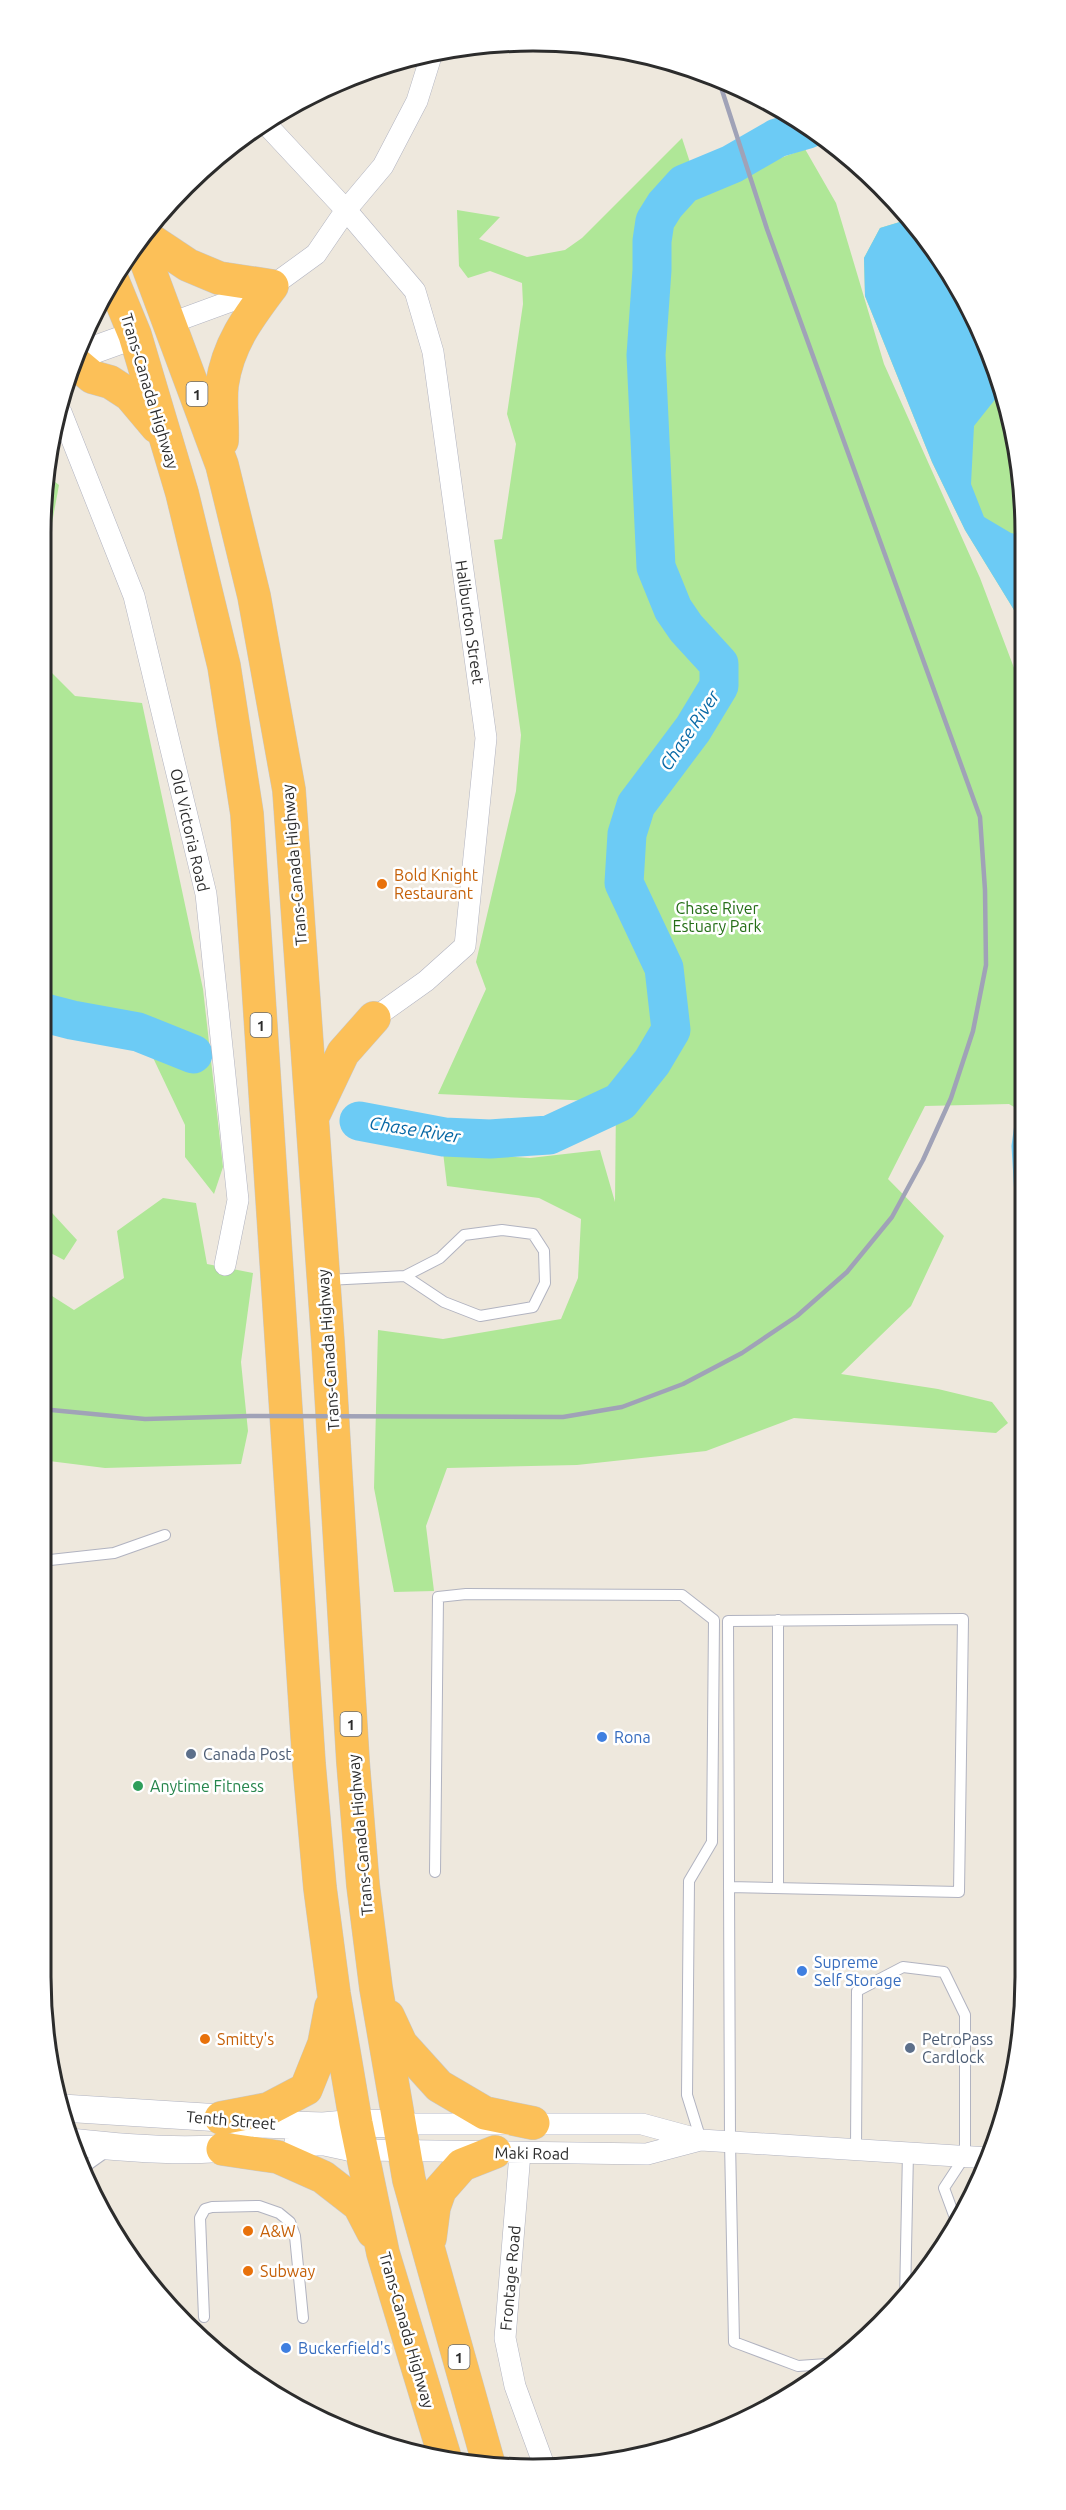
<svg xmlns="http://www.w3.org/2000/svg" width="1066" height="2510" font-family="Ubuntu,sans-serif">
  <rect width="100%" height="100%" fill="#eee8dd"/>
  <path fill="#afe797" d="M 682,138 L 701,196 L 715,182 L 805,149 L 836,203 L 884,364 L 980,578 L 1022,689 L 1023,1112 L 1009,1104 L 925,1106 L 888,1179 L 944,1236 L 911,1306 L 841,1374 L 938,1389 L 992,1402 L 1008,1423 L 996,1433 L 794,1418 L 706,1451 L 577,1465 L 447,1468 L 426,1526 L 434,1591 L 394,1592 L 374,1488 L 378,1330 L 443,1339 L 561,1319 L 578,1278 L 581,1219 L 539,1198 L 447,1186 L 443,1152 L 530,1158 L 600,1150 L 615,1202 L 616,1102 L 438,1094 L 486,989 L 476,962 L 516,791 L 521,735 L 494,540 L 502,539 L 516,444 L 507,414 L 523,304 L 522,283 L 490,271 L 468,278 L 459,266 L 457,210 L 500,217 L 479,239 L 527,257 L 565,250 L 582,238 Z
    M 907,217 L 924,233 L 988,344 L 1021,468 L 1022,623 L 965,530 L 932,462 L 865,296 L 864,258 L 880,228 L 903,221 Z
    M 50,478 L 59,485 L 52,523 L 41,528 Z
    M 41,662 L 75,696 L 142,703 L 203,989 L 223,1167 L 214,1194 L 185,1157 L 185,1125 L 147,1045 L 41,1013 Z
    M 163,1198 L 196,1203 L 207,1264 L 253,1273 L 241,1362 L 248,1431 L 241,1464 L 105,1468 L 41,1460 L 41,1289 L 74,1310 L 124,1278 L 117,1231 Z
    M 41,1201 L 77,1240 L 64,1260 L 41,1248 Z"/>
  <path fill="#6ccbf5" d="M 907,217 L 924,233 L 988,344 L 1001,392 L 974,426 L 971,484 L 984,517 L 1011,533 L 1021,535 L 1022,623 L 965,530 L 932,462 L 865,296 L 864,258 L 880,228 L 903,221 Z"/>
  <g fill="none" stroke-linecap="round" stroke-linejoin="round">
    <path stroke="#6ccbf5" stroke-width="7" d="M 1023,1087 L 1015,1146 L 1019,1212 L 1023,1218"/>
    <path stroke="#6ccbf5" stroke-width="39" d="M 41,1012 L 72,1020 L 138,1032 L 193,1054
      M 359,1121 L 444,1137 L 490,1139 L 549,1135 L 620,1102 L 652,1062 L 671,1030 L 664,968 L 624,883 L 627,834 L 636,805 L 693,729 L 719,686 L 719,664 L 686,628 L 673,609 L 656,567 L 646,355 L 652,270 L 652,241 L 655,221 L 665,205 L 684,184 L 732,164 L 777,138 L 808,129"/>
    <defs>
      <path id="service" d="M 327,1280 L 405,1276 L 444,1302 L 480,1316 L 533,1307 L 545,1283 L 544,1251 L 533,1234 L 502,1230 L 464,1235 L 440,1258 L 405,1276
        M 41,1561 L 114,1553 L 165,1535
        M 435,1872 L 438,1597 L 466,1594 L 682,1595 L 714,1620 L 712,1842 L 689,1881 L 687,2095 L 701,2140
        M 729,1887 L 959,1892 L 963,1619 L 728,1621 L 730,2142 L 734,2342 L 798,2366 L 827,2364
        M 778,1888 L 778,1620
        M 856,2150 L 857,1991 L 903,1967 L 944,1972 L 965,2015 L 965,2156 L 944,2188 L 958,2226
        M 82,2169 L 106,2152
        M 905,2299 L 908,2152
        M 204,2317 L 200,2218 L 205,2209 L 212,2207 L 259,2206 L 279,2213 L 290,2222 L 295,2236 L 303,2318"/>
      <path id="minor" d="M 265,123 L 346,210 L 415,291 L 433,352 L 486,738 L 465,946 L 426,981 L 374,1018
        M 171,323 L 272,286 L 316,254 L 346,210 L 383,166 L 417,101 L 432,53
        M 61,412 L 134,596 L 206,894 L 238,1200 L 225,1265
        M 400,2124 L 642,2124 L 701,2140 L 989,2158
        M 362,2150 L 647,2154 L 700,2140
        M 520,2153 L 505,2338 L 515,2386 L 545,2468"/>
      <path id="tertiary" d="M 74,357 L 135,335
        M 62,2108 L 221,2118 L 259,2124 L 323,2126 L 356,2123 L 400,2124
        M 70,2142 C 122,2148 191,2154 242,2146
        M 298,2142 L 325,2142 L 362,2150"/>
      <path id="trunk" d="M 143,235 L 188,265 L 219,278 L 272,286 C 248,318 228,344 222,385 C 220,403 223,423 222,441
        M 139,242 L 222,465 L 254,596 L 289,790 L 328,1343 L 353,1762 L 363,1885 L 376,1988 L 409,2180 L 489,2465
        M 112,279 L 135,335 L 182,493 L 224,666 L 247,814 L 309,1764 L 320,1888 L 334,1994 L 356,2123 L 383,2253 L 446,2461
        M 73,361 L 92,377 L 110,382 L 130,395 L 157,427
        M 314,1114 L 343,1053 L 374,1018
        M 388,2016 L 401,2044 L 439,2086 L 485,2113 L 533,2123
        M 221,2118 L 268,2109 L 306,2089 L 324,2044 L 331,2007
        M 223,2149 L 278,2157 L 323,2177 L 359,2205 L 373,2232
        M 430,2238 L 434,2207 L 440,2190 L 462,2165 L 495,2152"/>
    </defs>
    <use href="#service" stroke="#b1b3c0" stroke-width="12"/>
    <use href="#minor" stroke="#b1b3c0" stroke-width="22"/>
    <use href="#tertiary" stroke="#b1b3c0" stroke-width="28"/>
    <use href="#trunk" stroke="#c8c8c8" stroke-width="34"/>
    <use href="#service" stroke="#fff" stroke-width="10"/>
    <use href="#minor" stroke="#fff" stroke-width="21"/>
    <use href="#tertiary" stroke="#fff" stroke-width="27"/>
    <use href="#trunk" stroke="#fcc058" stroke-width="33"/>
    <path stroke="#a0a2b7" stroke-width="4.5" d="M 41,1409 L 145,1419 L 250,1416 L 563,1417 L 622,1407 L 683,1384 L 742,1353 L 797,1316 L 847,1272 L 892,1217 L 923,1160 L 951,1098 L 973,1031 L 986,965 L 985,890 L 980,817 L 767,229 L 719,81"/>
  </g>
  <g fill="#e8710a" stroke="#fff" stroke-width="2">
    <circle cx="382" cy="884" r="6"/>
    <circle cx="205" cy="2039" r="6"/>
    <circle cx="248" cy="2231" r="6"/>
    <circle cx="248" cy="2271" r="6"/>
  </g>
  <g fill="#3f7fe0" stroke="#fff" stroke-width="2">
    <circle cx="602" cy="1737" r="6"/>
    <circle cx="802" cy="1971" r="6"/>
    <circle cx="286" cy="2348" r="6"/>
  </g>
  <g fill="#5c6f8a" stroke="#fff" stroke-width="2">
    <circle cx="191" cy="1754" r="6"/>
    <circle cx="910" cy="2048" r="6"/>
  </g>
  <circle fill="#2e9e5b" stroke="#fff" stroke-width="2" cx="138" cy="1786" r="6"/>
  <g text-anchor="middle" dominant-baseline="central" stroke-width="5" stroke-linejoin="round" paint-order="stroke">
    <g fill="#fff" stroke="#6b6b6b" stroke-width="1.5">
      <rect x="186.5" y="382" width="21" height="24" rx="4.5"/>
      <rect x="250.5" y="1013" width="21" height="24" rx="4.5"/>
      <rect x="340.5" y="1712" width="21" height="24" rx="4.5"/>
      <rect x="448.5" y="2345" width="21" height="24" rx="4.5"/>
    </g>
    <g font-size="15" font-weight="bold" fill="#2c2c2c">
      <text x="197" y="394">1</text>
      <text x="261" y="1025">1</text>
      <text x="351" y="1724">1</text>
      <text x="459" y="2357">1</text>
    </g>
    <g font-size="16" fill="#2c2c2c" stroke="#fff">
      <text transform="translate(150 391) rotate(73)">Trans-Canada Highway</text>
      <text transform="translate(470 622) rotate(82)">Haliburton Street</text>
      <text transform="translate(190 830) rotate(77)">Old Victoria Road</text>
      <text transform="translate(294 865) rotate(-95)">Trans-Canada Highway</text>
      <text transform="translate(328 1350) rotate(-94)">Trans-Canada Highway</text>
      <text transform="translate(360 1835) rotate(-95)">Trans-Canada Highway</text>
      <text transform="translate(231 2120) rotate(5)">Tenth Street</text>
      <text transform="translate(532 2153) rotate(1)">Maki Road</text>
      <text transform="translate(510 2278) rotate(-85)">Frontage Road</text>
      <text transform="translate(407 2330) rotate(74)">Trans-Canada Highway</text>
    </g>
    <g font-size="16" fill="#c56008" stroke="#fff" text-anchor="start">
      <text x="394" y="875">Bold Knight<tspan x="394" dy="18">Restaurant</tspan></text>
      <text x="217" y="2039">Smitty's</text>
      <text x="260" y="2231">A&amp;W</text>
      <text x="260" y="2271">Subway</text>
    </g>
    <g font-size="16" fill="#256e17" stroke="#fff">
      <text x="717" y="908">Chase River<tspan x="717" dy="18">Estuary Park</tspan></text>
    </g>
    <g font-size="16" fill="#366cbe" stroke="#fff" text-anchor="start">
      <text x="614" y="1737">Rona</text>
      <text x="814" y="1962">Supreme<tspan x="814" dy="18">Self Storage</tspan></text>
      <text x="298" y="2348">Buckerfield's</text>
    </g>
    <g font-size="16" fill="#4e5e75" stroke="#fff" text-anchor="start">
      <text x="203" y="1754">Canada Post</text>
      <text x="922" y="2039">PetroPass<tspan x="922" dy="18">Cardlock</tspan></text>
    </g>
    <g font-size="16" fill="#27864d" stroke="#fff" text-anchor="start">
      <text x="150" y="1786">Anytime Fitness</text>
    </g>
    <g font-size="18" font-style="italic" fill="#0768a5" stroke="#fff">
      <text transform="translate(689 730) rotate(-56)">Chase River</text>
      <text transform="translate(415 1129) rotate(9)">Chase River</text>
    </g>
  </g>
  <path d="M0 0H1066V2510H0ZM533 51H533A482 482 0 0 1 1015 533V1977A482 482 0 0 1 533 2459H533A482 482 0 0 1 51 1977V533A482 482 0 0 1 533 51Z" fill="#fff" fill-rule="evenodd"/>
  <path fill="none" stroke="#2c2c2c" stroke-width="3" d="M533 51H533A482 482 0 0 1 1015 533V1977A482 482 0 0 1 533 2459H533A482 482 0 0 1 51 1977V533A482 482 0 0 1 533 51Z"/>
</svg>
